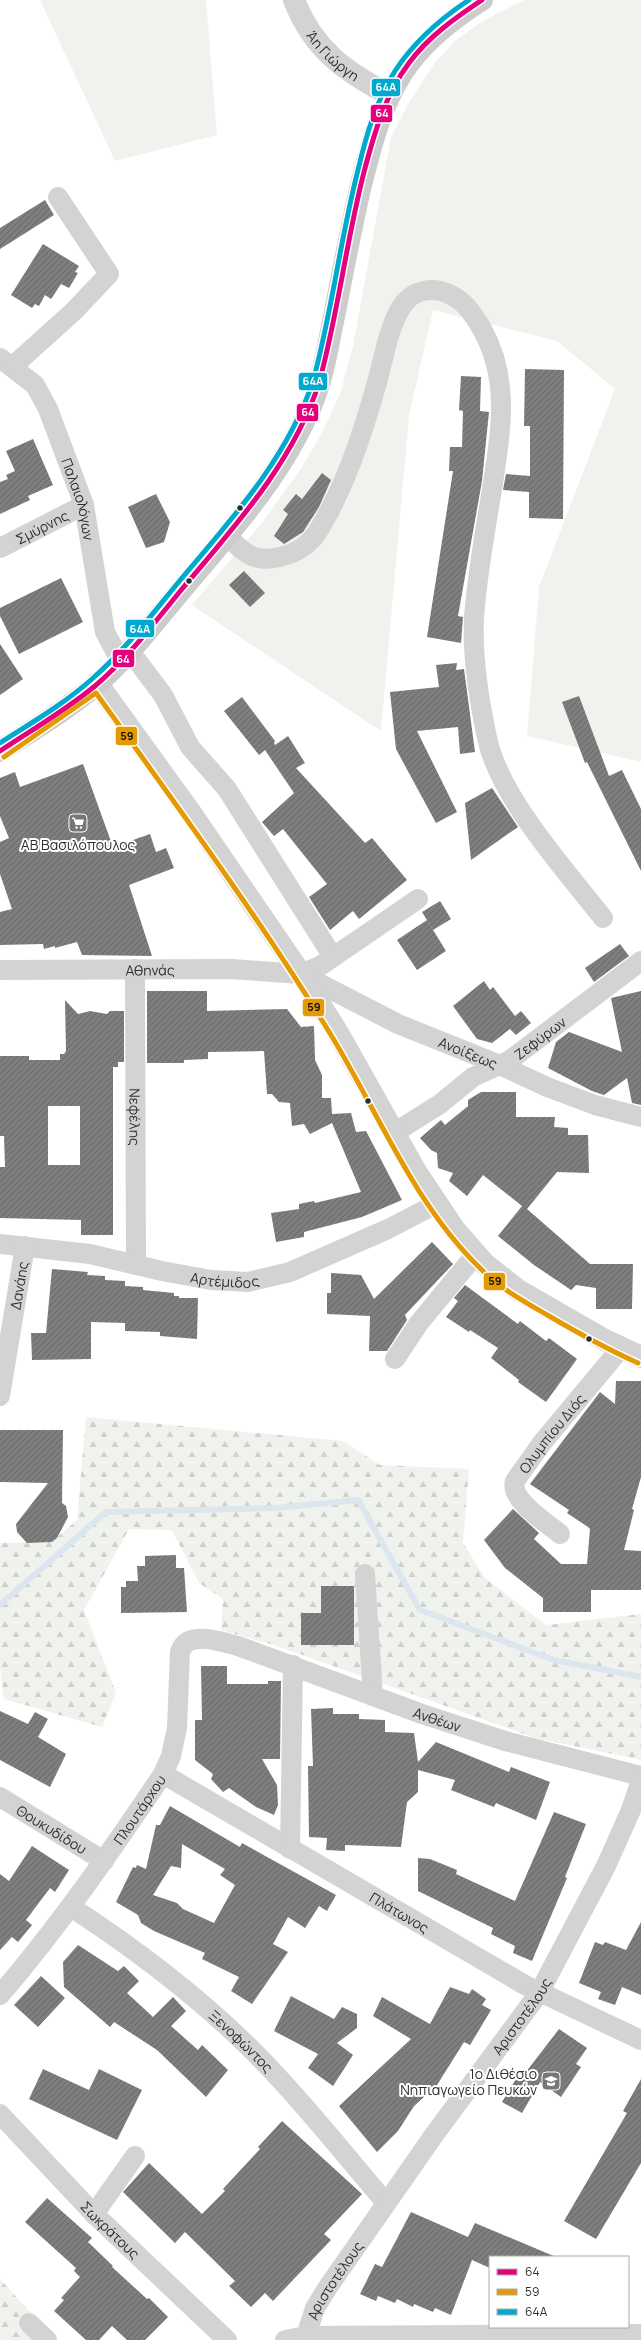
<svg xmlns="http://www.w3.org/2000/svg" width="641" height="2340" font-family="Manrope,sans-serif">
  <defs>
    <pattern id="forest-firs" width="22" height="20" patternUnits="userSpaceOnUse"><rect width="22" height="20" fill="#f0f3ed"/><path d="M5 1l3.5 6h-7zM16 11l3.5 6h-7z" fill="#ced1cc"/></pattern>
    <pattern id="building-hatch" width="6" height="6" patternUnits="userSpaceOnUse"><rect width="6" height="6" fill="#7e7e7e"/><path d="M-1 1l2-2M0 6l6-6M5 7l2-2" fill="none" stroke="#686868"/></pattern>
  </defs>
  <rect width="100%" height="100%" fill="#fff"/>
  <path fill="#f0f3ed" d="M 40,0 L 206,0 L 217,135 L 115,161 Z
    M 524,0 L 641,0 L 641,762 L 527,736 L 539,587 L 615,389 L 557,341 L 433,310 L 409,416 L 381,731 L 192,605 L 261,524 L 300,470 L 322,433 L 341,391 L 353,346 L 391,137 L 408,104 L 434,64 L 456,40 L 483,21 Z"/>
  <path fill="url(#forest-firs)" d="M 86,1417 L 343,1441 L 380,1465 L 469,1469 L 463,1543 L 485,1578 L 546,1625 L 641,1614 L 641,1760 L 535,1738 L 277,1646 L 221,1630 L 223,1599 L 199,1583 L 172,1530 L 129,1529 L 84,1610 L 116,1693 L 102,1727 L 4,1699 L 0,1669 L 0,1543 L 52,1542 L 77,1520 Z
    M 0,2279 L 31,2313 L 25,2326 L 40,2340 L 0,2340 Z"/>
  <g fill="none" stroke-linecap="round" stroke-linejoin="round">
    <path stroke="#dbe6ee" stroke-width="6" d="M 0,1605 L 106,1512 L 275,1508 L 358,1500 L 420,1610 L 554,1660 L 641,1677"/>
  </g>
  <path fill="url(#building-hatch)" fill-rule="evenodd" d="M 45,200 L 54,215 L 0,249 L 0,228 Z
    M 43,244 L 79,266 L 75,272 L 78,273 L 69,288 L 61,284 L 51,299 L 45,295 L 39,306 L 35,304 L 32,308 L 11,295 Z
    M 525,369 L 564,370 L 563,519 L 529,518 L 529,492 L 503,490 L 506,474 L 530,476 L 530,426 L 524,426 Z
    M 461,376 L 481,377 L 480,411 L 489,412 L 482,481 L 458,616 L 463,617 L 461,643 L 427,637 L 453,471 L 449,471 L 450,447 L 462,447 L 463,411 L 459,410 Z
    M 33,439 L 53,485 L 28,496 L 30,500 L 0,514 L 0,482 L 8,479 L 6,475 L 15,471 L 6,451 Z
    M 322,473 L 331,480 L 319,507 L 303,532 L 284,544 L 274,536 L 288,514 L 283,510 L 296,494 L 302,499 Z
    M 156,494 L 170,522 L 164,542 L 146,548 L 128,507 Z
    M 244,571 L 265,593 L 250,607 L 229,585 Z
    M 61,578 L 83,622 L 19,654 L 0,616 L 0,608 Z
    M 0,644 L 23,679 L 0,695 Z
    M 457,663 L 456,670 L 464,669 L 475,752 L 460,754 L 458,727 L 417,731 L 457,812 L 436,823 L 396,749 L 390,692 L 439,687 L 436,665 Z
    M 579,696 L 609,776 L 622,770 L 641,809 L 641,871 L 587,762 L 585,763 L 562,702 Z
    M 242,697 L 275,741 L 274,743 L 275,745 L 288,736 L 305,763 L 296,768 L 365,843 L 372,838 L 407,880 L 359,919 L 353,911 L 330,930 L 309,897 L 327,884 L 283,829 L 274,836 L 262,822 L 294,793 L 265,750 L 259,755 L 224,711 Z
    M 83,764 L 113,847 L 150,834 L 156,852 L 166,848 L 174,868 L 129,885 L 152,956 L 82,955 L 77,942 L 55,948 L 55,946 L 44,949 L 43,944 L 0,945 L 0,912 L 12,909 L 0,874 L 0,842 L 9,838 L 0,816 L 0,778 L 15,772 L 20,787 Z
    M 492,788 L 518,827 L 471,860 L 465,803 Z
    M 440,901 L 451,919 L 433,930 L 422,912 Z
    M 427,920 L 446,951 L 417,970 L 397,940 Z
    M 620,944 L 629,956 L 594,982 L 585,968 Z
    M 484,981 L 490,990 L 493,987 L 515,1016 L 521,1011 L 531,1023 L 516,1035 L 510,1029 L 492,1043 L 477,1039 L 453,1006 Z
    M 147,991 L 207,991 L 207,1011 L 287,1009 L 301,1027 L 314,1026 L 315,1060 L 322,1075 L 322,1098 L 331,1098 L 332,1114 L 351,1113 L 356,1132 L 366,1131 L 402,1200 L 362,1217 L 304,1232 L 304,1237 L 276,1242 L 271,1213 L 299,1209 L 299,1204 L 314,1201 L 315,1203 L 361,1192 L 332,1123 L 310,1134 L 304,1124 L 292,1126 L 290,1103 L 279,1102 L 272,1094 L 267,1094 L 264,1051 L 208,1052 L 208,1059 L 184,1060 L 184,1063 L 147,1063 Z
    M 641,991 L 641,1105 L 632,1103 L 627,1078 L 604,1095 L 592,1091 L 548,1068 L 556,1042 L 569,1032 L 622,1052 L 611,998 Z
    M 65,1000 L 78,1014 L 90,1011 L 107,1014 L 110,1011 L 124,1011 L 124,1062 L 118,1062 L 118,1067 L 113,1067 L 113,1235 L 81,1235 L 81,1220 L 0,1218 L 0,1167 L 5,1167 L 4,1136 L 0,1136 L 0,1056 L 29,1056 L 29,1060 L 60,1060 L 60,1054 L 64,1054 L 66,1051 ZM 48,1106 L 80,1106 L 80,1165 L 48,1165 Z
    M 481,1092 L 516,1092 L 516,1117 L 555,1117 L 554,1127 L 568,1128 L 568,1135 L 588,1135 L 589,1173 L 557,1172 L 527,1209 L 590,1264 L 633,1264 L 632,1309 L 596,1309 L 596,1288 L 576,1285 L 571,1290 L 534,1265 L 498,1236 L 522,1206 L 483,1175 L 467,1196 L 449,1181 L 453,1173 L 438,1168 L 437,1153 L 431,1150 L 420,1138 L 441,1120 L 445,1125 L 468,1106 L 468,1100 Z
    M 432,1242 L 453,1264 L 405,1315 L 407,1320 L 387,1351 L 369,1351 L 370,1316 L 327,1314 L 327,1293 L 331,1293 L 331,1273 L 361,1275 L 374,1299 Z
    M 52,1269 L 88,1272 L 87,1275 L 105,1276 L 105,1280 L 125,1281 L 125,1286 L 143,1287 L 143,1290 L 174,1293 L 174,1296 L 179,1296 L 179,1298 L 198,1298 L 197,1339 L 160,1336 L 160,1332 L 125,1331 L 125,1323 L 91,1322 L 91,1359 L 32,1360 L 31,1333 L 46,1333 Z
    M 465,1285 L 518,1324 L 520,1321 L 546,1341 L 549,1338 L 577,1359 L 546,1402 L 518,1382 L 519,1380 L 491,1358 L 498,1348 L 470,1330 L 469,1332 L 446,1317 L 458,1301 L 454,1298 Z
    M 616,1381 L 641,1381 L 641,1477 L 632,1509 L 634,1510 L 624,1550 L 641,1551 L 641,1590 L 591,1590 L 591,1612 L 543,1612 L 543,1598 L 505,1568 L 484,1540 L 513,1509 L 539,1533 L 534,1539 L 561,1564 L 587,1564 L 590,1529 L 588,1527 L 567,1513 L 569,1510 L 530,1484 L 600,1392 L 615,1404 Z
    M 0,1430 L 63,1430 L 62,1503 L 66,1506 L 68,1517 L 57,1538 L 52,1542 L 27,1543 L 17,1532 L 16,1524 L 48,1483 L 0,1482 Z
    M 176,1555 L 176,1568 L 184,1568 L 187,1612 L 121,1613 L 121,1587 L 126,1587 L 126,1581 L 138,1581 L 137,1566 L 145,1566 L 145,1556 Z
    M 321,1586 L 354,1586 L 354,1645 L 301,1645 L 301,1613 L 321,1613 Z
    M 201,1666 L 227,1666 L 227,1684 L 268,1684 L 268,1681 L 281,1681 L 280,1759 L 262,1759 L 277,1785 L 278,1805 L 274,1815 L 256,1807 L 229,1788 L 223,1792 L 211,1779 L 213,1774 L 195,1760 L 195,1720 L 202,1720 Z
    M 333,1708 L 333,1714 L 359,1714 L 359,1719 L 385,1720 L 385,1732 L 414,1733 L 418,1762 L 436,1742 L 509,1772 L 511,1767 L 550,1782 L 536,1820 L 496,1803 L 494,1807 L 451,1790 L 455,1780 L 418,1770 L 418,1792 L 407,1802 L 401,1847 L 345,1845 L 345,1851 L 326,1850 L 327,1838 L 309,1837 L 308,1766 L 313,1766 L 311,1709 Z
    M 0,1711 L 28,1724 L 35,1712 L 48,1719 L 38,1737 L 66,1754 L 50,1787 L 0,1760 Z
    M 170,1806 L 240,1847 L 242,1843 L 251,1848 L 336,1895 L 327,1911 L 319,1906 L 305,1928 L 288,1917 L 273,1944 L 288,1952 L 252,2004 L 231,1991 L 239,1977 L 202,1959 L 205,1953 L 154,1931 L 141,1923 L 138,1915 L 116,1902 L 133,1867 L 136,1868 L 137,1865 L 146,1869 L 156,1825 L 160,1825 ZM 182,1844 L 225,1869 L 220,1875 L 235,1885 L 214,1923 L 183,1909 L 177,1903 L 153,1895 L 171,1866 L 181,1868 Z
    M 554,1812 L 586,1824 L 565,1877 L 567,1878 L 532,1961 L 513,1953 L 515,1946 L 491,1934 L 493,1928 L 418,1891 L 418,1858 L 430,1859 L 457,1870 L 456,1874 L 515,1901 Z
    M 32,1846 L 69,1870 L 55,1892 L 50,1888 L 26,1920 L 32,1925 L 18,1942 L 12,1937 L 0,1950 L 0,1874 L 9,1881 Z
    M 641,1922 L 641,1995 L 622,1987 L 615,2005 L 598,1999 L 601,1992 L 579,1983 L 595,1942 L 603,1945 L 605,1942 L 626,1950 Z
    M 78,1945 L 118,1971 L 124,1966 L 139,1981 L 127,1993 L 153,2017 L 173,1997 L 186,2011 L 171,2026 L 198,2050 L 202,2045 L 228,2070 L 206,2097 L 157,2050 L 114,2022 L 110,2027 L 64,1987 L 63,1962 Z
    M 41,1976 L 65,1998 L 38,2027 L 14,2005 Z
    M 450,1987 L 469,1994 L 472,1989 L 486,1999 L 482,2005 L 491,2010 L 470,2045 L 464,2042 L 437,2085 L 414,2106 L 398,2131 L 377,2152 L 339,2106 L 411,2039 L 373,2016 L 382,1997 L 430,2024 Z
    M 291,1996 L 334,2019 L 342,2007 L 357,2014 L 357,2028 L 337,2043 L 353,2055 L 333,2086 L 308,2068 L 318,2054 L 274,2031 Z
    M 559,2029 L 587,2048 L 576,2064 L 581,2067 L 561,2097 L 540,2082 L 522,2113 L 502,2102 L 516,2079 L 519,2081 Z
    M 43,2069 L 89,2090 L 99,2069 L 142,2090 L 117,2140 L 29,2099 Z
    M 641,2079 L 641,2163 L 596,2239 L 564,2221 L 627,2113 L 623,2111 Z
    M 282,2121 L 362,2194 L 324,2234 L 331,2240 L 273,2301 L 265,2293 L 251,2307 L 229,2286 L 235,2281 L 185,2232 L 175,2243 L 123,2192 L 149,2163 L 202,2214 L 225,2191 L 223,2189 L 260,2149 L 258,2147 Z
    M 47,2198 L 92,2238 L 88,2242 L 113,2266 L 112,2267 L 147,2299 L 149,2298 L 168,2317 L 145,2340 L 127,2340 L 112,2326 L 99,2340 L 86,2340 L 54,2311 L 64,2300 L 61,2298 L 80,2277 L 74,2271 L 76,2268 L 25,2222 Z
    M 411,2212 L 468,2237 L 475,2223 L 556,2257 L 490,2257 L 490,2268 L 472,2260 L 451,2315 L 435,2308 L 433,2312 L 414,2304 L 413,2307 L 397,2299 L 395,2303 L 378,2296 L 376,2301 L 360,2294 L 375,2264 L 382,2267 Z"/>
  <g fill="none" stroke-linecap="round" stroke-linejoin="round">
    <g stroke="#d3d3d3" stroke-width="20">
      <path id="s1" d="M 0,358 L 35,385 L 48,409 L 84,505 L 105,632 L 120,660"/>
      <path d="M 13,366 L 73,312 L 109,274 L 58,197"/>
      <path d="M 227,536 C 235,543 242,552 252,556 C 269,563 295,555 308,543 C 318,535 323,522 329,512 C 351,470 365,425 378,379 C 384,357 390,320 405,302 C 416,289 434,287 449,294 C 465,301 473,314 482,329 C 510,379 501,429 493,483 C 486,527 477,573 474,618 C 472,659 479,701 488,742 C 502,800 566,871 603,918"/>
      <path id="s2" d="M 0,548 L 84,505"/>
      <path d="M 129,650 L 163,695 L 190,747 L 227,789 L 333,957"/>
      <path id="s3" d="M 135,969 L 136,1265"/>
      <path id="s4" d="M 0,970 L 231,969 L 301,974 L 398,1024 L 500,1065 L 547,1087 L 595,1105 L 641,1117"/>
      <path d="M 301,974 L 320,966 L 418,899"/>
      <path id="s5" d="M 394,1133 L 440,1104 L 473,1077 L 510,1060 L 641,961"/>
      <path id="s6" d="M 0,1244 L 90,1254 L 162,1271 L 211,1280 L 248,1282 L 290,1272 L 388,1229 L 436,1204"/>
      <path d="M 395,1359 L 419,1323 L 476,1254"/>
      <path id="s7" d="M 0,1396 L 25,1246"/>
      <path id="s8" d="M 560,1534 C 547,1523 509,1500 515,1481 L 542,1443 L 621,1348"/>
      <path d="M 365,1574 L 373,1696"/>
      <path id="s9" d="M 163,1774 L 525,1985 L 641,2040"/>
      <path id="s10" d="M 0,1797 L 104,1861"/>
      <path d="M 290,1849 L 293,1665"/>
      <path id="s11" d="M 71,1907 C 134,1948 196,1995 250,2048 C 298,2096 342,2151 386,2203"/>
      <path id="s12" d="M 0,1995 C 60,1925 112,1850 163,1774 L 171,1756 L 177,1728 L 180,1652 C 187,1629 222,1642 238,1646 L 422,1714 L 505,1741 L 641,1776"/>
      <path id="s13" d="M 0,2114 L 94,2214 L 227,2340"/>
      <path d="M 94,2214 L 135,2156"/>
      <path d="M 29,2323 L 47,2340"/>
      <path id="s14" d="M 306,2336 L 315,2308 L 328,2287 L 434,2135 L 539,1993 L 606,1866 L 631,1810 L 641,1780"/>
      <path d="M 285,2340 L 306,2336 L 641,2334"/>
    </g>
    <g stroke="#d3d3d3" stroke-width="22">
      <path id="s15" d="M 294,0 C 313,49 345,72 390,95"/>
      <path d="M 97,683 L 191,813 L 301,974 L 338,1033 L 415,1170 L 455,1230 L 485,1264 L 518,1290 L 605,1340 L 641,1357"/>
    </g>
    <path stroke="#ccc" stroke-width="22" d="M 0,751 C 33,730 66,710 96,685 C 125,660 158,618 183,588 C 231,531 282,475 311,406 C 324,376 328,344 335,312 C 343,270 351,229 360,189 C 370,150 379,110 401,75 C 421,43 450,20 482,0"/>
    <defs>
      <path id="bus-1" d="M 0,751 C 32,730 66,710 95,686 C 128,658 155,622 182,589 C 235,526 293,463 319,383 C 338,314 346,242 364,172 C 374,134 385,95 409,63 C 428,37 455,18 482,0"/>
      <path id="bus-2" d="M 4,757 L 96,693 C 176,805 259,917 331,1035 C 378,1112 414,1204 480,1268 C 499,1288 525,1302 549,1316 C 578,1333 607,1349 638,1363"/>
      <path id="bus-3" d="M 0,743 C 31,723 64,704 92,679 C 124,651 150,617 177,584 C 229,522 287,460 313,381 C 332,312 340,240 358,170 C 366,136 376,101 395,71 C 414,42 440,19 469,0"/>
    </defs>
    <use href="#bus-1" stroke="#fff" stroke-width="8"/>
    <use href="#bus-2" stroke="#fff" stroke-width="8"/>
    <use href="#bus-3" stroke="#fff" stroke-width="8"/>
    <use href="#bus-1" stroke="#e5007d" stroke-width="5"/>
    <use href="#bus-2" stroke="#e39a05" stroke-width="5"/>
    <use href="#bus-3" stroke="#00a9ce" stroke-width="5"/>
  </g>
  <defs>
    <symbol id="supermarket-square" viewBox="-11 -11 22 22"><rect x="-9" y="-9" width="18" height="18" rx="4" fill="#777" stroke="#fff"/><path d="M-6-5.5h2.5l.6 2H6L4.5 2H-2.5L-4.4-4H-6ZM-1.5 3.2a1.3 1.3 0 1 0 .1 0ZM3 3.2a1.3 1.3 0 1 0 .1 0Z" fill="#fff"/></symbol>
    <symbol id="school-square" viewBox="-11 -11 22 22"><rect x="-9" y="-9" width="18" height="18" rx="4" fill="#777" stroke="#fff"/><path d="M0-5L7-2L0 1L-7-2ZM-4 1L0 2.5L4 1V4Q0 6-4 4Z" fill="#fff"/></symbol>
  </defs>
  <g fill-rule="evenodd">
    <use href="#supermarket-square" x="67" y="812" width="22" height="22"/>
    <use href="#school-square" x="540" y="2070" width="22" height="22"/>
  </g>
  <g fill="#2e2e2e" stroke="#fff" stroke-width="1.5">
    <circle cx="240" cy="508" r="3.5"/>
    <circle cx="189" cy="581" r="3.5"/>
    <circle cx="368" cy="1101" r="3.5"/>
    <circle cx="589" cy="1339" r="3.5"/>
  </g>
  <g text-anchor="middle" dominant-baseline="central" stroke-width="4" stroke-linejoin="round" paint-order="stroke">
    <g font-size="14" fill="#2e2e2e" stroke="#fff">
      <text stroke="none"><textPath href="#s15" startOffset="69">Άη Γιώργη</textPath></text>
      <text stroke="none"><textPath href="#s1" startOffset="167">Παλαιολόγων</textPath></text>
      <text stroke="none"><textPath href="#s2" startOffset="47">Σμύρνης</textPath></text>
      <text stroke="none"><textPath href="#s4" startOffset="150">Αθηνάς</textPath></text>
      <text stroke="none"><textPath href="#s5" startOffset="175">Ζεφύρων</textPath></text>
      <text stroke="none"><textPath href="#s4" startOffset="486">Ανοίξεως</textPath></text>
      <text stroke="none"><textPath href="#s3" startOffset="148">Νεφέλης</textPath></text>
      <text stroke="none"><textPath href="#s6" startOffset="228">Αρτέμιδος</textPath></text>
      <text stroke="none"><textPath href="#s7" startOffset="112">Δανάης</textPath></text>
      <text stroke="none"><textPath href="#s8" startOffset="133">Ολυμπίου Διός</textPath></text>
      <text stroke="none"><textPath href="#s12" startOffset="676">Ανθέων</textPath></text>
      <text stroke="none"><textPath href="#s12" startOffset="232">Πλουτάρχου</textPath></text>
      <text stroke="none"><textPath href="#s10" startOffset="61">Θουκυδίδου</textPath></text>
      <text stroke="none"><textPath href="#s9" startOffset="274">Πλάτωνος</textPath></text>
      <text stroke="none"><textPath href="#s14" startOffset="387">Αριστοτέλους</textPath></text>
      <text stroke="none"><textPath href="#s11" startOffset="217">Ξενοφώντος</textPath></text>
      <text stroke="none"><textPath href="#s13" startOffset="160">Σωκράτους</textPath></text>
      <text stroke="none"><textPath href="#s14" startOffset="63">Αριστοτέλους</textPath></text>
    </g>
    <g font-size="14" fill="#2e2e2e" stroke="#fff">
      <text x="78" y="844">ΑΒ Βασιλόπουλος</text>
      <text x="537" y="2073" text-anchor="end">1ο Διθέσιο<tspan x="537" dy="16">Νηπιαγωγείο Πευκών</tspan></text>
    </g>
  </g>
  <g stroke="#fff" stroke-width="1.5">
    <rect x="371" y="78" width="30" height="19" rx="4" fill="#00a9ce"/>
    <rect x="370" y="104" width="23" height="19" rx="4" fill="#e5007d"/>
    <rect x="298" y="372" width="30" height="19" rx="4" fill="#00a9ce"/>
    <rect x="296" y="403" width="23" height="19" rx="4" fill="#e5007d"/>
    <rect x="125" y="619" width="30" height="19" rx="4" fill="#00a9ce"/>
    <rect x="112" y="649" width="23" height="19" rx="4" fill="#e5007d"/>
    <rect x="115" y="726" width="23" height="20" rx="4" fill="#e39a05"/>
    <rect x="302" y="998" width="23" height="19" rx="4" fill="#e39a05"/>
    <rect x="483" y="1272" width="23" height="19" rx="4" fill="#e39a05"/>
  </g>
  <g font-size="11" text-anchor="middle" font-weight="bold" fill="#fff">
    <text x="386" y="91">64Α</text>
    <text x="382" y="117">64</text>
    <text x="313" y="385">64Α</text>
    <text x="308" y="416">64</text>
    <text x="140" y="633">64Α</text>
    <text x="123" y="663">64</text>
  </g>
  <g font-size="11" text-anchor="middle" font-weight="bold" fill="#111">
    <text x="127" y="740">59</text>
    <text x="314" y="1011">59</text>
    <text x="495" y="1285">59</text>
  </g>
  <rect x="489" y="2256" width="140" height="72" fill="#ffffff" stroke="#ababab"/>
  <rect x="497" y="2269" width="20" height="6" fill="#e5007d" stroke="#ababab"/>
  <text x="525" y="2276" font-size="12" fill="#2e2e2e">64</text>
  <rect x="497" y="2289" width="20" height="6" fill="#e39a05" stroke="#ababab"/>
  <text x="525" y="2296" font-size="12" fill="#2e2e2e">59</text>
  <rect x="497" y="2309" width="20" height="6" fill="#00a9ce" stroke="#ababab"/>
  <text x="525" y="2316" font-size="12" fill="#2e2e2e">64Α</text>
</svg>
